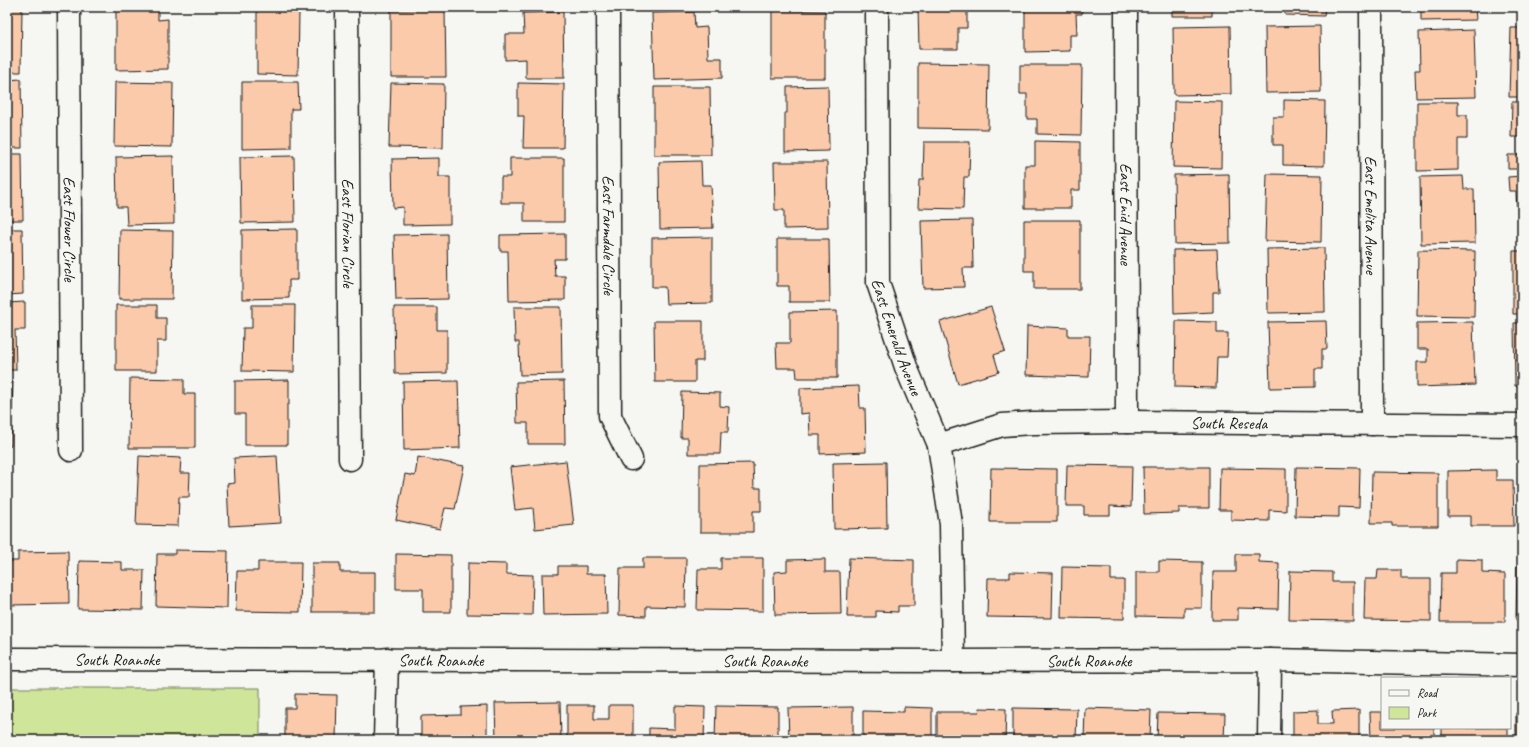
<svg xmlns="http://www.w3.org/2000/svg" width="1529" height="747" font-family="Caveat,sans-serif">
  <rect width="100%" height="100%" fill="#f6f6f2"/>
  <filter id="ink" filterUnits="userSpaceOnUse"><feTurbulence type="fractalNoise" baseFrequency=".025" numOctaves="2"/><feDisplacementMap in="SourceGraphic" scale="8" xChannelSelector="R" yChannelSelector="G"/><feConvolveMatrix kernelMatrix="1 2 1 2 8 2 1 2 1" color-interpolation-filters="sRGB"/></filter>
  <g filter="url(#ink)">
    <path fill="#cee59a" stroke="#75805b" d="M 7,688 L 260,688 L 260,740 L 7,740 Z"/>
    <path fill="#fbcaaa" stroke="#1c1c1c" d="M 7,7 L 22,7 L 21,72 L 7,72 Z
      M 116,7 L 158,7 L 158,20 L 168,19 L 168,69 L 116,70 Z
      M 918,7 L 967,7 L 967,28 L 958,28 L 958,49 L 919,49 Z
      M 1025,7 L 1082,7 L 1082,14 L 1076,14 L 1077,35 L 1070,35 L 1070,51 L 1025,52 Z
      M 1172,7 L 1212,7 L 1212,16 L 1172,16 Z
      M 1285,7 L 1325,7 L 1324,16 L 1285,15 Z
      M 1421,7 L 1475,7 L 1476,20 L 1421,21 Z
      M 445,9 L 446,77 L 391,77 L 391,10 Z
      M 257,10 L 299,11 L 298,75 L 257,74 Z
      M 772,10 L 825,11 L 825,78 L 772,78 Z
      M 563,12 L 564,78 L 526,78 L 526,59 L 505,60 L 505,34 L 524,34 L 523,13 Z
      M 694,12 L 695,28 L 707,27 L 708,58 L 722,58 L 722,78 L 654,80 L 652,13 Z
      M 1230,26 L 1231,94 L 1174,95 L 1173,27 Z
      M 1320,26 L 1321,92 L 1266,93 L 1265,27 Z
      M 1511,28 L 1522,28 L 1522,97 L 1509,97 Z
      M 1474,30 L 1476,97 L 1416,98 L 1415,70 L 1420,70 L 1419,32 Z
      M 918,63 L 989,64 L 988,129 L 918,128 Z
      M 1020,65 L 1082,65 L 1081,135 L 1037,134 L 1037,119 L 1027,119 L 1027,94 L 1020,94 Z
      M 21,79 L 22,148 L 7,148 L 7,80 Z
      M 115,82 L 173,83 L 172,147 L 114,146 Z
      M 242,82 L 298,82 L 299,109 L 291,109 L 291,148 L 242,149 Z
      M 391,83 L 444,84 L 443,148 L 389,147 Z
      M 518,83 L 564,84 L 563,148 L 523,148 L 524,116 L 518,116 Z
      M 828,86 L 829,151 L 785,152 L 785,113 L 787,113 L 787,87 Z
      M 654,87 L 710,87 L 711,155 L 654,155 Z
      M 1284,100 L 1325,101 L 1324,166 L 1283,165 L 1283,145 L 1273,145 L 1273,117 L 1284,117 Z
      M 1174,101 L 1222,102 L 1221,168 L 1173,167 Z
      M 1417,102 L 1458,102 L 1458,115 L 1467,115 L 1467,139 L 1458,139 L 1458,170 L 1417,171 Z
      M 1512,102 L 1522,102 L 1522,137 L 1511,137 Z
      M 1035,141 L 1080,142 L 1080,190 L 1071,190 L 1071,208 L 1025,208 L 1025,165 L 1035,165 Z
      M 924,142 L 970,142 L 969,177 L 964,177 L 963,209 L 918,208 L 919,180 L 923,180 Z
      M 7,154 L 22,154 L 23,220 L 7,220 Z
      M 1508,155 L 1522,155 L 1522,169 L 1508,169 Z
      M 173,156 L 174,224 L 127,225 L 126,207 L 117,207 L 116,157 Z
      M 294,156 L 295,222 L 241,223 L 240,157 Z
      M 439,158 L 439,177 L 450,177 L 450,224 L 403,225 L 403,207 L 393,208 L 392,159 Z
      M 510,158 L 564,158 L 564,222 L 524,222 L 524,203 L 501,203 L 501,177 L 510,177 Z
      M 701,161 L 702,185 L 711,185 L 713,228 L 660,229 L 659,162 Z
      M 774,162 L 827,162 L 828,228 L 784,229 L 784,210 L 775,210 Z
      M 1229,174 L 1230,243 L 1175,244 L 1174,175 Z
      M 1267,174 L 1322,175 L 1321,242 L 1265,241 Z
      M 1463,176 L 1464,189 L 1474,189 L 1475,243 L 1421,244 L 1420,177 Z
      M 1522,176 L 1522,213 L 1517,213 L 1516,191 L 1509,191 L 1508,177 Z
      M 972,220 L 973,268 L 963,268 L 964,287 L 923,288 L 921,221 Z
      M 1024,220 L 1080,220 L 1080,289 L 1034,289 L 1034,271 L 1024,271 Z
      M 7,229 L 22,229 L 23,294 L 7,295 Z
      M 297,229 L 297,280 L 289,280 L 289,298 L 242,299 L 242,230 Z
      M 120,230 L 173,231 L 172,299 L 119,299 Z
      M 447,234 L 448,299 L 396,300 L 394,235 Z
      M 565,234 L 565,259 L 554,259 L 555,276 L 565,276 L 565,300 L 509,301 L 508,251 L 500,251 L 500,235 Z
      M 712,237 L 712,303 L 666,304 L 665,287 L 652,287 L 652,238 Z
      M 777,239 L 829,239 L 830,302 L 789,302 L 789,286 L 777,286 Z
      M 1324,248 L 1325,312 L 1268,313 L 1267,249 Z
      M 1217,249 L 1219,292 L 1213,292 L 1213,312 L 1174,314 L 1173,250 Z
      M 1418,250 L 1475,251 L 1474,317 L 1417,316 Z
      M 1513,251 L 1522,251 L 1522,314 L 1513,314 Z
      M 25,302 L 25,330 L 15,330 L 16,370 L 7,370 L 7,303 Z
      M 116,305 L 157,305 L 157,318 L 166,318 L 166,341 L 157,341 L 157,371 L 116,371 Z
      M 252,305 L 295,305 L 294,372 L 242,371 L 243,328 L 252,328 Z
      M 394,307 L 437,307 L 437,330 L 447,330 L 447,373 L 395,374 Z
      M 514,307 L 561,307 L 562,374 L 520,375 L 519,342 L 515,342 Z
      M 991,307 L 1005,351 L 994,355 L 999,372 L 958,384 L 940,322 Z
      M 837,311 L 837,378 L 797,378 L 796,368 L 777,368 L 776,343 L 790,343 L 790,312 Z
      M 654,321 L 703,321 L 703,361 L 695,361 L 695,382 L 655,382 Z
      M 1176,321 L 1217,322 L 1217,333 L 1228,333 L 1227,357 L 1217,357 L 1216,388 L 1175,387 Z
      M 1326,321 L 1327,349 L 1322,349 L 1322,369 L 1315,369 L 1315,387 L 1270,388 L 1268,322 Z
      M 1473,322 L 1475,385 L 1417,387 L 1417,362 L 1428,362 L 1428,349 L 1417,349 L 1417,323 Z
      M 1514,323 L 1522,323 L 1522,386 L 1515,386 Z
      M 1027,326 L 1068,328 L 1068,336 L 1090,336 L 1089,377 L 1026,375 Z
      M 130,378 L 184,379 L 184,394 L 195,394 L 195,448 L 129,448 Z
      M 289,380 L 289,405 L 287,405 L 287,445 L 245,445 L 245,414 L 235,414 L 235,381 Z
      M 458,381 L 460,448 L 404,450 L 403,382 Z
      M 564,381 L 565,444 L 528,444 L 528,423 L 517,423 L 516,382 Z
      M 7,382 L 13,382 L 11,446 L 7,446 Z
      M 859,386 L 860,408 L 865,408 L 866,452 L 820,454 L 820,435 L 810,435 L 809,413 L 800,414 L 800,388 Z
      M 682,392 L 720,393 L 720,406 L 729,407 L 728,432 L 721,432 L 720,454 L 688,454 L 688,438 L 681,438 Z
      M 139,456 L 181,458 L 180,473 L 190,473 L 189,497 L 179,497 L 178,526 L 136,525 Z
      M 277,456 L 281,523 L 229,526 L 227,484 L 235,483 L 234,458 Z
      M 418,457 L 464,466 L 455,509 L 445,508 L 440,529 L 396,520 L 405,474 L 415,476 Z
      M 566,461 L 574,525 L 535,529 L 533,508 L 515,510 L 510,467 Z
      M 886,462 L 887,528 L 834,529 L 833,463 Z
      M 753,463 L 754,488 L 761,488 L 761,511 L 753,511 L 753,532 L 700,532 L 700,464 Z
      M 1067,465 L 1132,466 L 1131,507 L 1110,506 L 1110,515 L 1084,515 L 1084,506 L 1066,506 Z
      M 1143,467 L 1209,467 L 1209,508 L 1179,508 L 1179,513 L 1144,514 Z
      M 1296,467 L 1360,468 L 1359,508 L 1339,507 L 1339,517 L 1295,516 Z
      M 991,468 L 1057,469 L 1057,522 L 990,522 Z
      M 1220,468 L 1286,469 L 1286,511 L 1269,510 L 1269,521 L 1231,520 L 1231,510 L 1219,510 Z
      M 1496,470 L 1496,480 L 1513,480 L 1514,526 L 1471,526 L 1471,516 L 1448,516 L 1448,471 Z
      M 1372,472 L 1438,473 L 1438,526 L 1392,526 L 1392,523 L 1371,523 Z
      M 175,550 L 228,551 L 227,608 L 156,606 L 157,554 L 175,554 Z
      M 68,551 L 69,604 L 7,605 L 7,561 L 18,561 L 18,552 Z
      M 396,554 L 451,555 L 451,612 L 423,612 L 423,589 L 396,589 Z
      M 1236,554 L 1259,554 L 1259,562 L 1279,563 L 1278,609 L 1238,608 L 1238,620 L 1212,620 L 1213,572 L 1236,572 Z
      M 643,558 L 686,558 L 685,607 L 646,606 L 646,616 L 619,615 L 620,568 L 643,568 Z
      M 721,558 L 763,558 L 763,611 L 697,610 L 698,569 L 721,569 Z
      M 849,558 L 914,560 L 914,606 L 898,606 L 898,612 L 876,611 L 876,617 L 847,617 Z
      M 825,559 L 825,572 L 840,572 L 841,614 L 775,615 L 774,572 L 787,571 L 787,560 Z
      M 1456,559 L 1482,560 L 1482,573 L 1505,574 L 1505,622 L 1440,622 L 1441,573 L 1456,573 Z
      M 79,561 L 122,562 L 122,570 L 144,570 L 143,610 L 78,609 Z
      M 1159,561 L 1202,562 L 1202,608 L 1184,608 L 1184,617 L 1136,616 L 1136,572 L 1159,572 Z
      M 258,562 L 301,562 L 300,612 L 236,611 L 237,571 L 258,571 Z
      M 312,563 L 340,563 L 340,572 L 375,572 L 375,612 L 312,612 Z
      M 468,563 L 506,564 L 506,574 L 533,575 L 532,615 L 467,614 Z
      M 1517,565 L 1522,565 L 1522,620 L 1516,620 Z
      M 558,566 L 586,566 L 586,574 L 606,574 L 607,614 L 543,615 L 542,574 L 558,574 Z
      M 1062,567 L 1111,568 L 1111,580 L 1124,580 L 1124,619 L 1061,618 Z
      M 1378,570 L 1401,570 L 1401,579 L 1431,579 L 1431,621 L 1364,620 L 1365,579 L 1377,579 Z
      M 1290,571 L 1332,572 L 1332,582 L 1353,582 L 1353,621 L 1289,620 Z
      M 1010,572 L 1053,573 L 1052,618 L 987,617 L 988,578 L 1010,578 Z
      M 295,694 L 337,695 L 336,740 L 285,740 L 285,708 L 295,708 Z
      M 560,702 L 561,740 L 496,740 L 495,703 Z
      M 567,705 L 594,705 L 594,719 L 609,719 L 609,705 L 633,705 L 633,740 L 567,740 Z
      M 487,706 L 487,740 L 421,740 L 421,716 L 461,715 L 461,707 Z
      M 675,706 L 705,707 L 704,740 L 649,740 L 649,728 L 675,729 Z
      M 716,706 L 778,707 L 778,740 L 715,740 Z
      M 853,707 L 853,740 L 789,740 L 788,708 Z
      M 904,707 L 932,708 L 932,740 L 863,740 L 863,711 L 904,712 Z
      M 980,708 L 1006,709 L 1005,740 L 937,740 L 937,712 L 979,712 Z
      M 1013,708 L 1077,709 L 1076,740 L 1013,740 Z
      M 1085,708 L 1151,710 L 1150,740 L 1084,740 Z
      M 1318,710 L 1318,724 L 1333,724 L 1332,711 L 1359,710 L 1359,740 L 1293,740 L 1293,711 Z
      M 1370,712 L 1382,712 L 1382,728 L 1434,728 L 1434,740 L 1371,740 Z
      M 1158,713 L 1225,714 L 1224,740 L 1157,740 Z
      M 1516,713 L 1522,713 L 1522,740 L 1516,740 Z
      M 1442,728 L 1508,728 L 1508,740 L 1442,740 Z"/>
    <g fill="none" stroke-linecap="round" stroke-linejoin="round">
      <defs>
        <g id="street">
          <path id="s1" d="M 69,7 L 71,450"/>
          <path id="s2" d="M 347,7 L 350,459"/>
          <path id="s3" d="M 608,7 L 610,416 L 631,459"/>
          <path id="s4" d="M 877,7 L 878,283 L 906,367 L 939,445 L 951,524 L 953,661"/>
          <path id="s5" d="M 1126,7 L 1127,422"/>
          <path id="s6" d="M 1371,7 L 1372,424"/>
          <path id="s7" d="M 939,445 L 1002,425 L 1032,423 L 1127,422 L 1522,425"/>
          <path id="s8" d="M 7,659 L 953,661 L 1270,660 L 1522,665"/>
          <path d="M 385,740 L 387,659"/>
          <path d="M 1269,740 L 1270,660"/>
        </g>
      </defs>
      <use href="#street" stroke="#1c1c1c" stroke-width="25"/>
      <use href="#street" stroke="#f6f6f2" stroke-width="22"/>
    </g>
  </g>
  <g text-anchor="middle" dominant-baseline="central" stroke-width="3" stroke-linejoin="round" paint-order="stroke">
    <g font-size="17" fill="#1c1c1c" stroke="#f6f6f2">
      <text stroke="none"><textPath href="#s5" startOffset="207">East Enid Avenue</textPath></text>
      <text stroke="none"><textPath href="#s6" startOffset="208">East Emelita Avenue</textPath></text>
      <text stroke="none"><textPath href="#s1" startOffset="222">East Flower Circle</textPath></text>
      <text stroke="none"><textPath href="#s2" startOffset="226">East Florian Circle</textPath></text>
      <text stroke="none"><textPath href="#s3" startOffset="228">East Farmdale Circle</textPath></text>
      <text stroke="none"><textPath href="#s4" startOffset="333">East Emerald Avenue</textPath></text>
      <text stroke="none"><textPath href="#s7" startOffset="293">South Reseda</textPath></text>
      <text stroke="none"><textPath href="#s8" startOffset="110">South Roanoke</textPath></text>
      <text stroke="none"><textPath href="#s8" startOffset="434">South Roanoke</textPath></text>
      <text stroke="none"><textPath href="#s8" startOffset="758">South Roanoke</textPath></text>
      <text stroke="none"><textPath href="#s8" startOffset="1082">South Roanoke</textPath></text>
    </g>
  </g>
  <rect width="1529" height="747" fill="none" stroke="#f6f6f2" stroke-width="24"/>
  <rect x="12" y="12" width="1505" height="723" fill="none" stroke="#1c1c1c" stroke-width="1.5" filter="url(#ink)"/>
  <rect x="1381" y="677" width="130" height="52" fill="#f6f6f2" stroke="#9f9f9c"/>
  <rect x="1389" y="690" width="20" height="6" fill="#f6f6f2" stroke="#9f9f9c"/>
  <text x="1417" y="697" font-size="12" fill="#1c1c1c">Road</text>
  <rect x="1389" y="707" width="20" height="12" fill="#cee59a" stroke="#9f9f9c"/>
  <text x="1417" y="717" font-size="12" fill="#1c1c1c">Park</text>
</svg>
